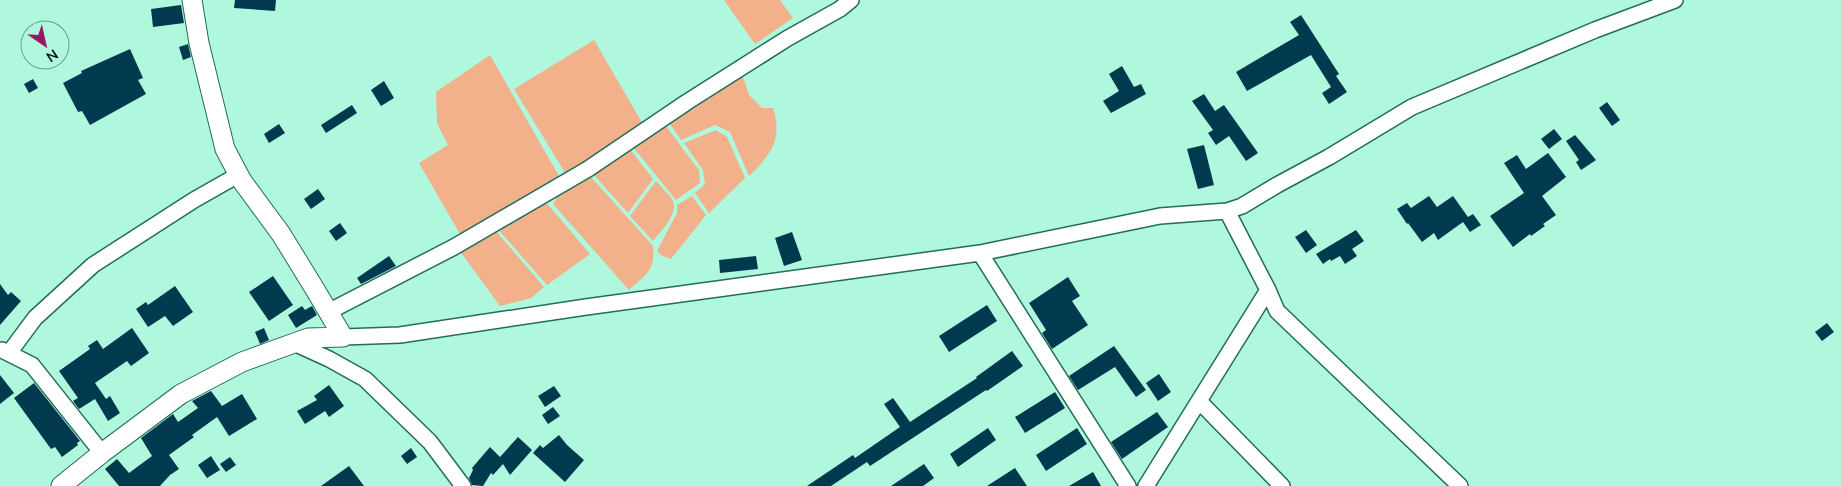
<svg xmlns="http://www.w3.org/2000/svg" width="1841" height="486" font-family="'Nunito Sans',sans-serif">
  <rect width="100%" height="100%" fill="#aff8de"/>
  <path fill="#f2b08b" d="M 724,0 L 780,0 L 793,18 L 755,44 Z
    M 594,40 L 644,126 L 567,176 L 514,89 Z
    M 490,55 L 560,178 L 461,236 L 419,163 L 448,145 L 437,123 L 436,92 Z
    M 742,74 L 749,95 L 762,108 L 773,108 C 783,139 771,155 749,176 L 730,132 L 715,125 L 681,140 L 668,121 Z
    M 665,125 L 699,170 L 700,183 L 676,200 L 633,147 Z
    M 716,130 L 727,137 L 745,178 L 709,213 L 695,193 L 705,184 L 703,170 L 684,143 Z
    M 630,149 L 653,179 L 628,213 L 593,174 Z
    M 591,177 L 653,246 C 656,271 645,275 629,290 L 553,204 L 558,196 Z
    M 656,181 C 661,187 667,192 672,199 C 680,213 661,231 653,241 L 630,216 Z
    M 692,196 L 706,215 L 671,259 L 661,255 L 657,251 L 677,213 L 677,205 Z
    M 544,200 L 590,254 L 547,285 L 497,228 Z
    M 495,230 L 544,287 L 531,298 L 500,306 L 459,250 Z"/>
  <path fill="#013a4f" d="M 235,0 L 276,0 L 275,11 L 234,8 Z
    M 181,5 L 184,23 L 153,27 L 151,9 Z
    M 1301,15 L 1339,74 L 1336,76 L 1347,92 L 1329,104 L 1322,93 L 1331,87 L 1311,55 L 1247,91 L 1236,72 L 1299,35 L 1290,22 Z
    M 188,44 L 191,57 L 183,60 L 179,47 Z
    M 130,49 L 143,78 L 138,80 L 146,94 L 90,125 L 82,111 L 78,112 L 63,83 L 82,73 L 81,71 Z
    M 1122,66 L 1134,87 L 1141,84 L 1146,94 L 1111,113 L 1103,101 L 1119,91 L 1109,74 Z
    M 33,79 L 38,88 L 29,93 L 24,84 Z
    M 384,81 L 394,98 L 381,106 L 371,90 Z
    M 1204,94 L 1215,111 L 1224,105 L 1258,153 L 1246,161 L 1229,136 L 1216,145 L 1208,133 L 1213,130 L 1192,101 Z
    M 1607,102 L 1620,120 L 1612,126 L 1599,108 Z
    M 352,105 L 357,113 L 326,133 L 321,125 Z
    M 279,124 L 285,133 L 269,143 L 264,134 Z
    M 1554,129 L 1562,139 L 1549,149 L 1541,139 Z
    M 1575,135 L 1596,160 L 1581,170 L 1576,162 L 1579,160 L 1566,141 Z
    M 1204,145 L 1214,185 L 1198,189 L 1187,149 Z
    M 1548,153 L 1566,177 L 1542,196 L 1556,215 L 1543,224 L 1545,226 L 1531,236 L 1530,234 L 1513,247 L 1490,216 L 1524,193 L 1504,163 L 1517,155 L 1526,169 Z
    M 318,189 L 325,199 L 311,209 L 304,199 Z
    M 1429,196 L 1437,207 L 1453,196 L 1468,217 L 1473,214 L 1481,225 L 1470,232 L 1463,222 L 1438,240 L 1434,233 L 1422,242 L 1408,223 L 1407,224 L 1397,209 L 1407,203 L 1411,208 Z
    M 340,223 L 347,233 L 336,241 L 329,231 Z
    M 1306,230 L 1317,245 L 1306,253 L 1295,237 Z
    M 1356,230 L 1364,241 L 1352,249 L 1357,256 L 1345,264 L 1340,256 L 1331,261 L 1330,259 L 1323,264 L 1316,254 Z
    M 792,232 L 802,260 L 784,266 L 775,238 Z
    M 389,256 L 396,266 L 361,284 L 357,278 Z
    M 756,256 L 758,269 L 720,273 L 719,260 Z
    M 273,276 L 293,305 L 269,321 L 249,292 Z
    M 1068,277 L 1080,296 L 1072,301 L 1088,325 L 1052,349 L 1042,333 L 1046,330 L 1029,303 Z
    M 0,284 L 8,295 L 11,292 L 21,301 L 0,325 Z
    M 175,286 L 193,312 L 173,326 L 165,316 L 148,327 L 136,309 L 146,302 L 148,305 Z
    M 987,305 L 997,321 L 949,352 L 939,336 Z
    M 302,306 L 305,310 L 312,306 L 317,315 L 296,328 L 288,315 Z
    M 1827,323 L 1834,332 L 1822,341 L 1815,332 Z
    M 132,328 L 149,353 L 131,366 L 127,361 L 95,383 L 106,399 L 110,396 L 120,413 L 108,421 L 95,399 L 79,409 L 73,401 L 78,398 L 59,371 L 90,349 L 88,346 L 97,340 L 103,349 Z
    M 264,328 L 269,340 L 260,344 L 255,332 Z
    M 1114,346 L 1146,390 L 1136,397 L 1115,367 L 1078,390 L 1069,376 Z
    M 1012,351 L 1023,366 L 987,391 L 986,390 L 870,466 L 867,462 L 831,486 L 807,486 L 853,455 L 855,458 L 900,427 L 884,404 L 893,398 L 910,422 L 977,378 L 976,377 Z
    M 1159,374 L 1171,392 L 1158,401 L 1146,383 Z
    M 0,375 L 14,393 L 0,404 Z
    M 34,383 L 80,441 L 77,443 L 78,445 L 62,457 L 55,447 L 51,449 L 14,398 Z
    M 329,385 L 344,406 L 329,417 L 325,411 L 305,424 L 297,411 L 317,400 L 314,396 Z
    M 554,386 L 561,396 L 545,407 L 538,396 Z
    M 211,391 L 222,406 L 242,394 L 257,419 L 229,436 L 217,417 L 192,435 L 194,437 L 169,455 L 179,469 L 170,475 L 160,486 L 119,486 L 105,469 L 117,459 L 129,473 L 152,456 L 141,438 L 173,414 L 178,422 L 198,408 L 192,401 Z
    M 1055,392 L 1065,408 L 1025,433 L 1015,417 Z
    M 553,407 L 560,416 L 548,424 L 542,415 Z
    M 1157,412 L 1168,427 L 1122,459 L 1111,442 Z
    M 988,428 L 996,440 L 958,467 L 950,454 Z
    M 1077,428 L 1087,444 L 1046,471 L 1036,455 Z
    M 559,435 L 567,445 L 584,460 L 565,482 L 533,453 L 540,445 L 543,448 Z
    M 518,437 L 532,450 L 510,475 L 503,464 L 493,475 L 491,473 L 483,486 L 472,485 L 469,478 L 473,470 L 472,468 L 490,447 L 500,457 Z
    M 411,448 L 417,457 L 407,464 L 401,456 Z
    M 211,456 L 220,470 L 207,478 L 198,465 Z
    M 230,457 L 236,465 L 226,472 L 220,464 Z
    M 924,464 L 934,478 L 923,486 L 891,486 Z
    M 349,466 L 364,486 L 321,486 Z
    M 1015,468 L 1027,486 L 987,486 Z
    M 1093,472 L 1101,486 L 1069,486 Z"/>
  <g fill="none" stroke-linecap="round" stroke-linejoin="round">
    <defs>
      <path id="minor" d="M 980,253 L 1128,486
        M 1268,290 L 1277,311 L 1460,486
        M 328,312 L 454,247 L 588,169 L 687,102 L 788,38 L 840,9 L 851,0
        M 343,337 L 400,335 L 586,307 L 980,253 L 1160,216 L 1227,211 L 1242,206 L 1277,185 L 1329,157 L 1412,107 L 1595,30 L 1675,0
        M 294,343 L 329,359 L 365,379 L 430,442 L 463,486
        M 2,350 L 32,365 L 102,453
        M 9,353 L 35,318 L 93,265 L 194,200 L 238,175
        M 1199,401 L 1282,486
        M 1146,486 L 1268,290 L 1227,211"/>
      <path id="tertiary" d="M 61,486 L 102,453 L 181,394 L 242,362 L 308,338 L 343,337 L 316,291 L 281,234 L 242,181 L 225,149 L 199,43 L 192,0"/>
    </defs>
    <use href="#minor" stroke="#226d57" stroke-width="18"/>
    <use href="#tertiary" stroke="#226d57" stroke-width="21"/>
    <use href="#minor" stroke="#fff" stroke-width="15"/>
    <use href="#tertiary" stroke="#fff" stroke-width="19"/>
  </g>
  <g transform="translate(45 45) rotate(146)"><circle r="24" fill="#aff8de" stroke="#699e8c"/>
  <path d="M0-4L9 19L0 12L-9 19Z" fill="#9c1667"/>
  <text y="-8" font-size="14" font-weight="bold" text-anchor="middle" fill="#001810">N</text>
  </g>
</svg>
